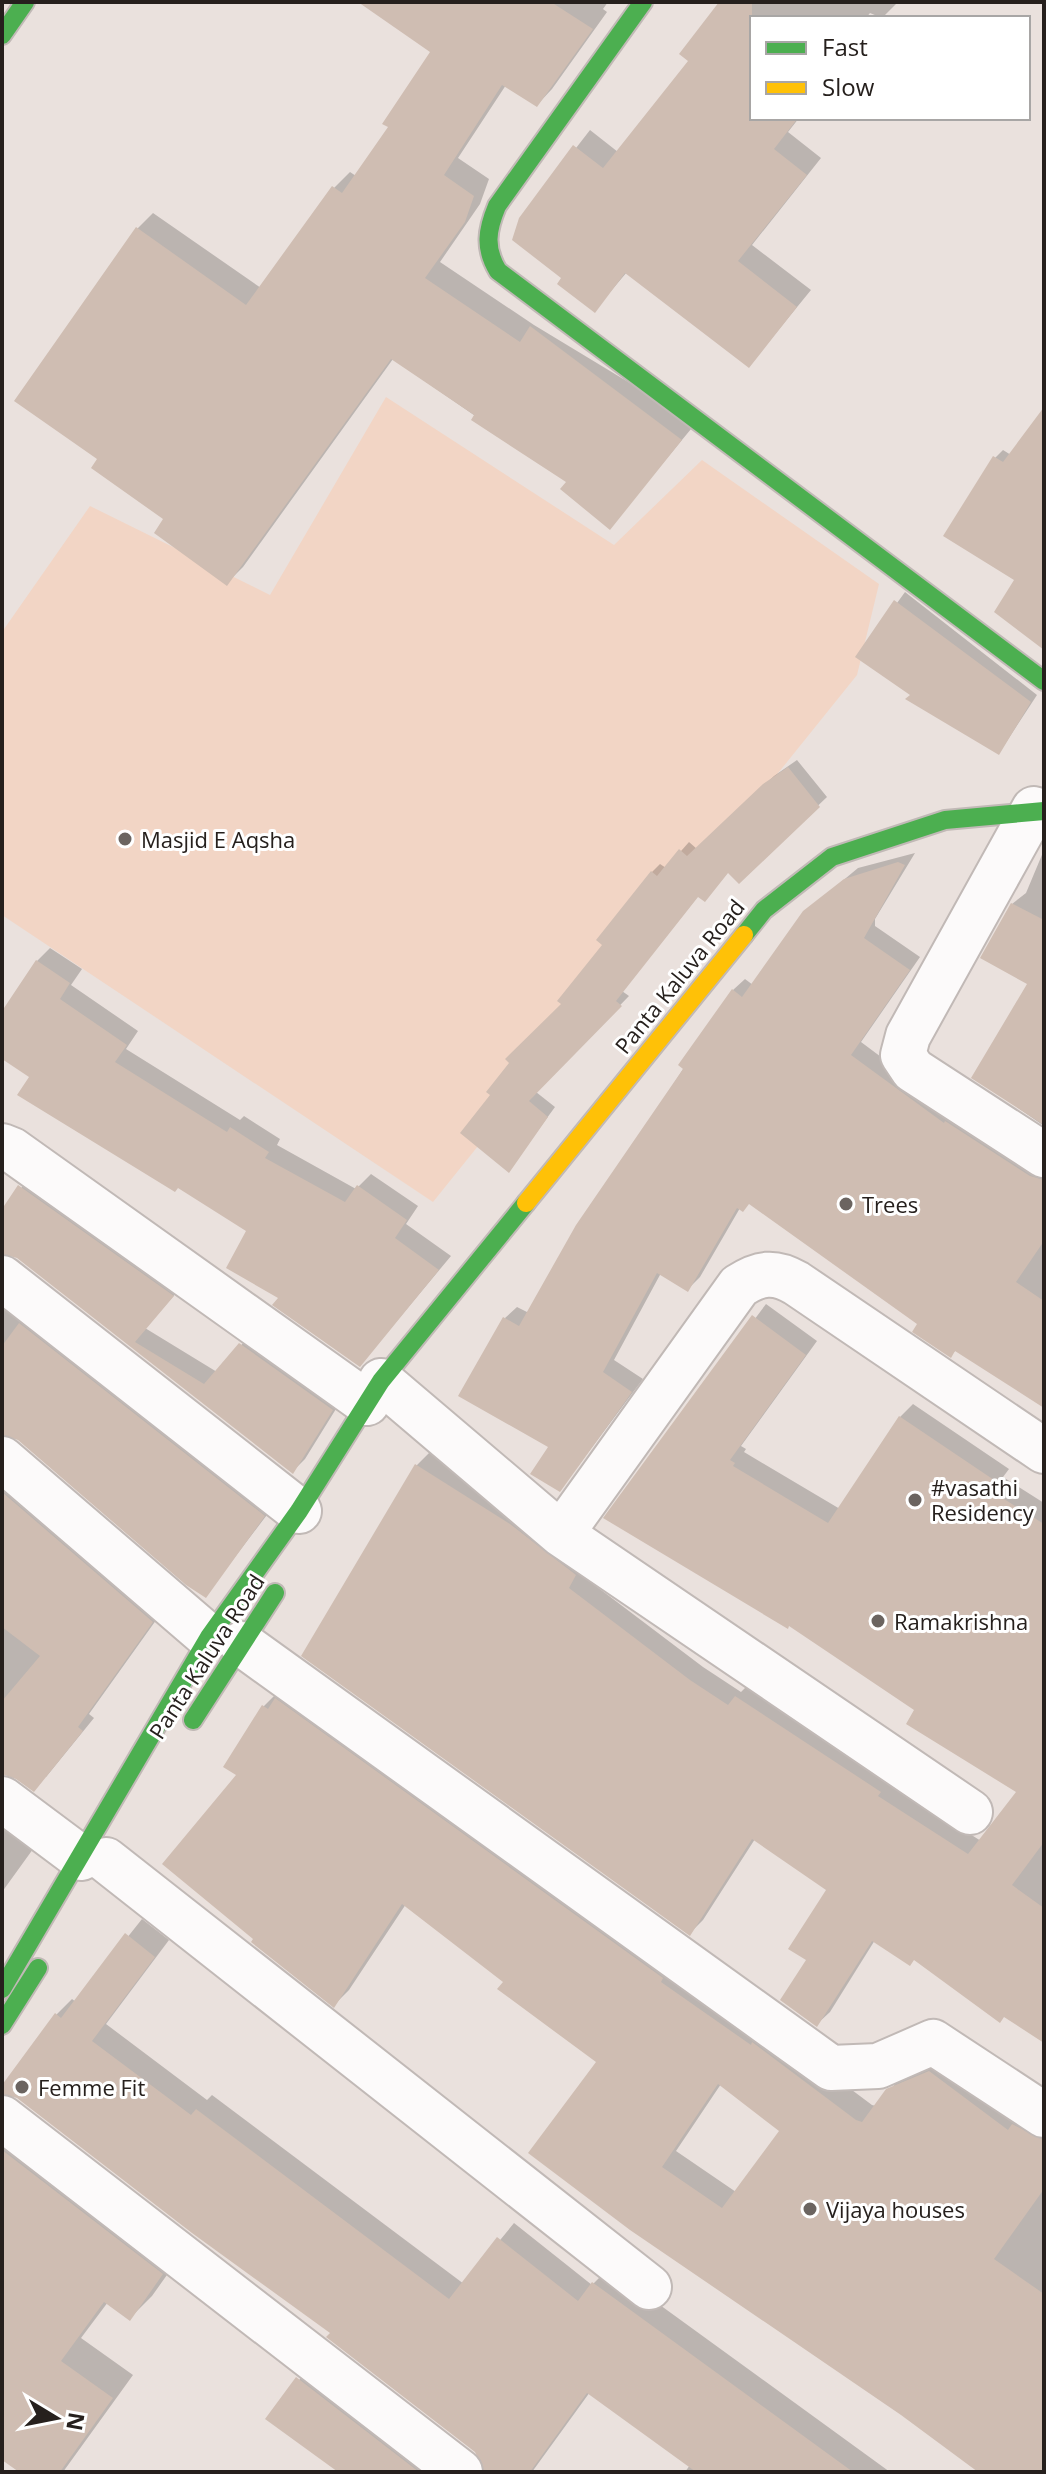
<svg xmlns="http://www.w3.org/2000/svg" width="1046" height="2474" font-family="'Open Sans',sans-serif">
  <rect width="100%" height="100%" fill="#eae1dd"/>
  <path fill="#f2d5c5" d="M 386,397 L 614,545 L 702,460 L 879,584 L 857,675 L 433,1202 L 2,915 L 2,632 L 90,506 L 270,595 Z"/>
  <path fill="#0003" fill-rule="evenodd" d="M 362,2 L 608,2 L 603,9 L 607,12 L 552,89 L 537,105 L 506,85 L 458,158 L 489,179 L 480,204 L 440,262 L 534,325 L 696,423 L 610,527 L 569,481 L 393,359 L 243,567 L 227,583 L 166,519 L 100,459 L 137,229 L 153,213 L 261,288 L 334,188 L 350,172 L 356,176 L 390,126 L 432,52 Z
    M 719,2 L 898,2 L 882,18 L 870,13 L 866,18 L 752,18 L 752,118 L 799,118 L 788,132 L 821,158 L 752,245 L 811,290 L 749,366 L 627,272 L 595,310 L 563,277 L 521,219 L 590,130 L 618,152 L 691,60 Z
    M 1044,411 L 1044,647 L 1016,580 L 995,458 L 1003,450 L 1011,455 Z
    M 905,592 L 1037,695 L 999,753 L 858,657 Z
    M 797,760 L 827,797 L 739,881 L 729,871 L 705,900 L 699,895 L 622,991 L 629,996 L 536,1092 L 555,1107 L 509,1170 L 463,1133 L 564,1004 L 652,872 L 660,864 L 666,868 L 689,842 L 697,849 L 774,776 Z
    M 1044,850 L 1044,1126 L 974,1077 L 1030,983 L 1012,904 L 1026,893 Z
    M 915,853 L 875,919 L 875,926 L 920,957 L 861,1042 L 956,1113 L 1044,1162 L 1044,1405 L 957,1349 L 951,1355 L 919,1324 L 750,1202 L 740,1208 L 700,1277 L 688,1289 L 661,1273 L 614,1360 L 643,1379 L 560,1490 L 551,1446 L 505,1318 L 517,1307 L 529,1313 L 733,990 L 745,979 L 753,985 L 805,912 L 858,868 Z
    M 50,948 L 82,969 L 71,985 L 138,1031 L 126,1049 L 240,1120 L 244,1116 L 280,1139 L 277,1145 L 356,1189 L 371,1174 L 418,1206 L 406,1224 L 451,1256 L 360,1365 L 281,1297 L 249,1231 L 2,1056 L 2,1015 L 37,961 Z
    M 32,1174 L 185,1283 L 145,1328 L 217,1372 L 253,1332 L 344,1396 L 305,1459 L 292,1472 L 18,1257 L 2,1252 L 2,1213 Z
    M 2,1288 L 276,1503 L 206,1595 L 19,1438 L 2,1433 Z
    M 766,1304 L 817,1341 L 741,1446 L 746,1449 L 744,1452 L 840,1509 L 900,1417 L 913,1404 L 1009,1469 L 1003,1477 L 1044,1503 L 1044,2041 L 915,1958 L 875,1940 L 830,2012 L 817,2024 L 829,1890 L 755,1839 L 703,1920 L 690,1933 L 304,1655 L 417,1465 L 430,1452 L 523,1511 L 580,1574 L 703,1667 L 741,1692 L 749,1684 L 889,1783 L 981,1841 L 1019,1791 L 917,1709 L 790,1624 L 606,1517 Z
    M 2,1469 L 164,1609 L 89,1714 L 94,1718 L 46,1777 L 2,1773 Z
    M 279,1691 L 769,2028 L 872,2105 L 876,2106 L 904,2074 L 946,2056 L 1044,2119 L 1044,2472 L 981,2472 L 902,2413 L 631,2228 L 598,2062 L 506,1981 L 406,1904 L 349,1990 L 334,2005 L 239,1775 L 263,1707 ZM 721,2084 L 781,2131 L 736,2192 L 676,2151 Z
    M 2,1806 L 41,1838 L 2,1892 Z
    M 142,1919 L 169,1940 L 106,2024 L 207,2100 L 212,2095 L 464,2284 L 514,2223 L 592,2285 L 609,2268 L 890,2472 L 685,2472 L 690,2465 L 590,2392 L 532,2472 L 486,2472 L 477,2451 L 332,2333 L 18,2096 L 2,2089 L 57,2014 L 72,1999 L 76,2002 Z
    M 2,2133 L 184,2251 L 152,2296 L 130,2318 L 108,2302 L 81,2338 L 133,2375 L 63,2472 L 24,2472 L 2,2456 Z
    M 313,2363 L 454,2472 L 341,2472 L 268,2418 Z"/>
  <path fill="#cfbdb2" fill-rule="evenodd" d="M 358,2 L 551,2 L 593,29 L 537,107 L 502,85 L 444,175 L 474,196 L 465,222 L 425,278 L 520,342 L 530,326 L 682,440 L 610,530 L 560,489 L 566,482 L 471,420 L 474,415 L 391,359 L 227,586 L 154,533 L 163,519 L 91,468 L 97,459 L 14,401 L 136,227 L 246,305 L 332,186 L 342,193 L 388,127 L 382,124 L 430,52 Z
    M 719,2 L 752,2 L 752,118 L 798,118 L 774,149 L 807,175 L 738,261 L 797,307 L 749,368 L 625,273 L 595,313 L 557,284 L 561,278 L 512,240 L 519,218 L 573,145 L 603,168 L 688,61 L 679,54 Z
    M 1044,407 L 1044,650 L 994,612 L 1014,580 L 943,536 L 993,456 L 1003,462 Z
    M 894,600 L 1031,702 L 999,755 L 905,699 L 910,695 L 855,657 Z
    M 788,767 L 820,807 L 739,884 L 728,873 L 705,902 L 698,897 L 616,1001 L 622,1006 L 529,1101 L 548,1117 L 509,1173 L 460,1133 L 490,1095 L 486,1092 L 509,1063 L 505,1059 L 561,1004 L 557,1001 L 602,945 L 596,940 L 651,871 L 657,876 L 679,849 L 687,856 L 763,784 Z
    M 898,862 L 905,865 L 864,938 L 910,970 L 851,1055 L 944,1123 L 945,1121 L 1030,1176 L 1044,1180 L 1044,1241 L 1016,1282 L 1044,1301 L 1044,1408 L 955,1351 L 951,1358 L 912,1332 L 917,1324 L 749,1204 L 743,1212 L 737,1208 L 688,1292 L 657,1273 L 603,1372 L 632,1392 L 560,1492 L 530,1474 L 548,1447 L 458,1396 L 503,1317 L 519,1326 L 576,1225 L 683,1069 L 678,1065 L 732,989 L 742,997 L 803,911 L 844,879 Z
    M 1011,903 L 1044,920 L 1044,1125 L 971,1078 L 1027,984 L 980,958 Z
    M 36,960 L 70,983 L 60,999 L 127,1045 L 115,1062 L 227,1132 L 230,1127 L 269,1152 L 265,1158 L 345,1202 L 357,1185 L 407,1220 L 395,1238 L 439,1270 L 360,1367 L 272,1305 L 278,1298 L 226,1268 L 246,1231 L 178,1188 L 175,1192 L 17,1095 L 29,1077 L 2,1059 L 2,1011 Z
    M 18,1185 L 174,1296 L 135,1342 L 204,1384 L 239,1343 L 333,1410 L 293,1474 L 17,1258 L 2,1254 L 2,1209 Z
    M 752,1315 L 806,1355 L 730,1460 L 735,1463 L 733,1466 L 828,1523 L 899,1416 L 997,1482 L 991,1491 L 1044,1524 L 1044,1842 L 1012,1885 L 1044,1908 L 1044,2043 L 1004,2017 L 1000,2023 L 914,1960 L 910,1966 L 872,1941 L 817,2027 L 780,2000 L 806,1960 L 788,1949 L 826,1890 L 752,1839 L 690,1936 L 301,1656 L 415,1464 L 510,1524 L 576,1575 L 569,1588 L 690,1680 L 728,1705 L 735,1696 L 881,1792 L 878,1796 L 968,1854 L 1016,1792 L 906,1724 L 914,1710 L 789,1626 L 788,1629 L 603,1518 Z
    M 19,1323 L 265,1516 L 206,1598 L 186,1585 L 18,1440 L 2,1435 L 2,1346 Z
    M 2,1492 L 153,1622 L 78,1727 L 83,1731 L 34,1792 L 16,1779 L 2,1774 L 2,1701 L 40,1656 L 2,1627 Z
    M 275,1698 L 663,1978 L 661,1982 L 751,2045 L 752,2042 L 856,2120 L 862,2122 L 886,2089 L 929,2071 L 1008,2130 L 1012,2124 L 1044,2140 L 1044,2189 L 994,2259 L 1044,2294 L 1044,2472 L 978,2472 L 901,2415 L 630,2230 L 528,2153 L 596,2062 L 497,1989 L 503,1982 L 402,1904 L 334,2008 L 251,1942 L 253,1939 L 162,1864 L 236,1775 L 223,1767 L 262,1705 L 268,1709 ZM 718,2084 L 779,2131 L 722,2208 L 662,2167 Z
    M 125,1933 L 155,1957 L 92,2041 L 191,2115 L 196,2109 L 449,2299 L 497,2237 L 578,2301 L 592,2282 L 853,2472 L 696,2472 L 587,2393 L 530,2472 L 484,2472 L 475,2452 L 326,2337 L 330,2333 L 192,2233 L 17,2098 L 2,2094 L 2,2085 L 55,2013 L 61,2018 Z
    M 2,2150 L 163,2274 L 130,2321 L 104,2302 L 61,2361 L 113,2398 L 60,2472 L 19,2472 L 2,2460 Z
    M 296,2377 L 419,2472 L 338,2472 L 265,2419 Z"/>
  <g fill="none" stroke-linecap="round" stroke-linejoin="round">
    <defs>
      <path id="street" d="M 1034,809 L 908,1036 L 903,1055 L 913,1070 L 1044,1155
        M 2,1146 L 12,1150 L 367,1403
        M 2,1278 L 299,1511
        M 381,1381 L 561,1534 L 970,1812
        M 2,1459 L 209,1637
        M 561,1534 L 739,1286 C 759,1273 774,1270 796,1283 L 1044,1451
        M 242,1644 L 831,2068 L 878,2066 L 933,2042 L 1044,2115
        M 2,1799 L 81,1858
        M 106,1860 L 649,2287
        M 2,2118 L 460,2472"/>
      <path id="fast" d="M 643,2 L 497,206 C 487,230 484,248 498,271 L 1044,681
        M 2,35 L 25,2
        M 744,935 L 764,910 L 832,857 L 945,820 L 1044,811
        M 193,1720 L 275,1593
        M 2,1989 L 209,1637 L 299,1511 L 381,1381 L 526,1203
        M 2,2025 L 38,1968"/>
      <path id="slow" d="M 526,1203 L 744,935"/>
    </defs>
    <use href="#street" stroke="#c1b9b6" stroke-width="48"/>
    <use href="#fast" stroke="#c1b9b6" stroke-width="22"/>
    <use href="#slow" stroke="#c1b9b6" stroke-width="22"/>
    <use href="#street" stroke="#fcfafa" stroke-width="44"/>
    <use href="#fast" stroke="#4caf50" stroke-width="18"/>
    <use href="#slow" stroke="#ffc107" stroke-width="18"/>
  </g>
  <g fill="#6b6460" stroke="#fff" stroke-width="3">
    <circle cx="125" cy="839" r="8"/>
    <circle cx="846" cy="1204" r="8"/>
    <circle cx="915" cy="1500" r="8"/>
    <circle cx="878" cy="1621" r="8"/>
    <circle cx="22" cy="2087" r="8"/>
    <circle cx="810" cy="2209" r="8"/>
  </g>
  <g text-anchor="middle" dominant-baseline="central" stroke-width="6" stroke-linejoin="round" paint-order="stroke">
    <g font-size="22" fill="#26201d" stroke="#fff" text-anchor="start">
      <text x="141" y="839">Masjid E Aqsha</text>
      <text x="862" y="1204">Trees</text>
      <text x="931" y="1487">#vasathi<tspan x="931" dy="25">Residency</tspan></text>
      <text x="894" y="1621">Ramakrishna</text>
      <text x="38" y="2087">Femme Fit</text>
      <text x="826" y="2209">Vijaya houses</text>
    </g>
    <g font-size="22" fill="#26201d" stroke="#fff">
      <text transform="translate(679 976) rotate(-51)">Panta Kaluva Road</text>
      <text transform="translate(206 1656) rotate(-57)">Panta Kaluva Road</text>
    </g>
  </g>
  <rect width="1046" height="2474" fill="none" stroke="#26201d" stroke-width="8"/>
  <rect x="750" y="16" width="280" height="104" fill="#ffffff" stroke="#a8a6a5" stroke-width="2"/>
  <rect x="766" y="42" width="40" height="12" fill="#4caf50" stroke="#a8a6a5" stroke-width="2"/>
  <text x="822" y="56" font-size="24" fill="#26201d">Fast</text>
  <rect x="766" y="82" width="40" height="12" fill="#ffc107" stroke="#a8a6a5" stroke-width="2"/>
  <text x="822" y="96" font-size="24" fill="#26201d">Slow</text>
  <g transform="translate(56 2418) rotate(100)" stroke="#ffffff" stroke-width="6" paint-order="stroke">
  <path d="M0-6L14 30L0 20L-14 30Z" fill="#26201d"/>
  <text y="-12" font-size="22" font-weight="bold" text-anchor="middle" fill="#26201d">N</text>
  </g>
</svg>
